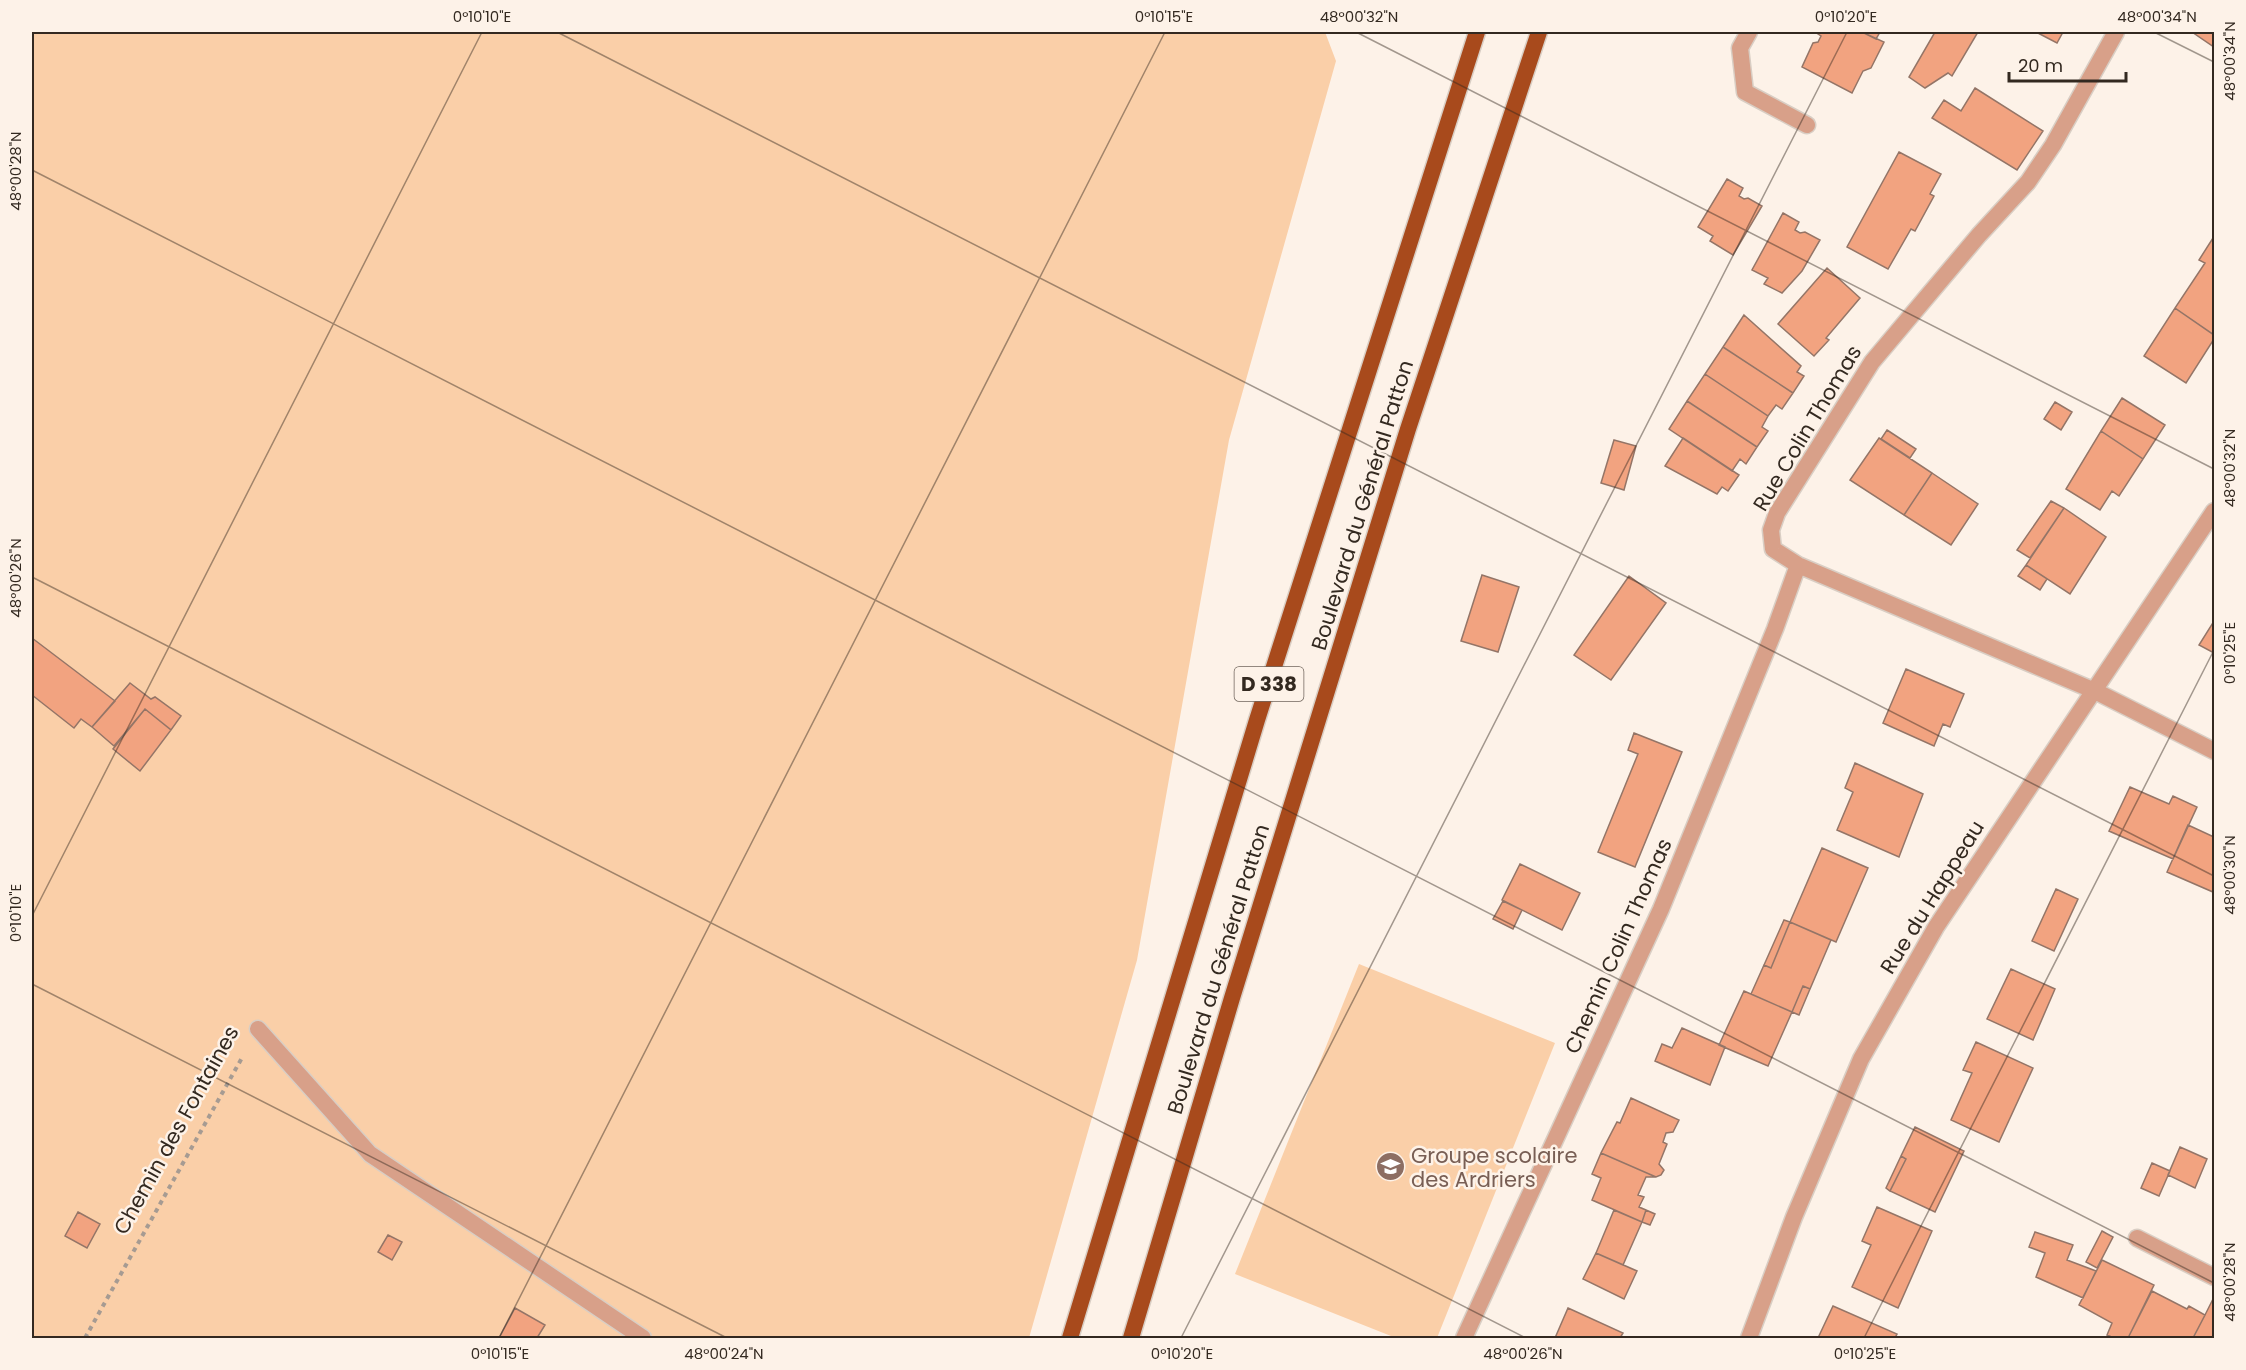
<svg xmlns="http://www.w3.org/2000/svg" width="2246" height="1370" font-family="Poppins,sans-serif">
  <rect width="100%" height="100%" fill="#fdf2e8"/>
  <path fill="#facfa8" d="M 32,32 L 1325,32 L 1336,61 L 1229,440 L 1137,960 L 1029,1338 L 32,1338 Z
    M 1359,964 L 1555,1043 L 1437,1338 L 1396,1338 L 1235,1274 Z"/>
  <path fill="#f2a380" stroke="#947567" stroke-width="1.5" d="M 1815,32 L 1862,32 L 1884,42 L 1871,68 L 1863,71 L 1852,93 L 1802,67 L 1813,43 L 1818,42 L 1821,36 Z
    M 1862,32 L 1880,32 L 1876,39 Z
    M 1935,32 L 1978,32 L 1952,76 L 1948,73 L 1925,88 L 1909,77 Z
    M 2036,32 L 2063,32 L 2057,43 Z
    M 2192,32 L 2214,32 L 2214,47 Z
    M 1975,88 L 2043,131 L 2017,170 L 1932,118 L 1944,100 L 1961,111 Z
    M 1899,152 L 1941,174 L 1930,194 L 1934,196 L 1915,231 L 1911,229 L 1888,269 L 1847,247 Z
    M 1727,179 L 1743,188 L 1739,196 L 1744,199 L 1748,198 L 1762,206 L 1733,255 L 1710,241 L 1713,236 L 1698,227 Z
    M 1783,213 L 1799,222 L 1795,230 L 1800,233 L 1805,232 L 1820,240 L 1802,271 L 1782,293 L 1764,284 L 1768,278 L 1752,270 Z
    M 2213,238 L 2214,239 L 2214,335 L 2175,308 L 2205,263 L 2199,260 Z
    M 1827,268 L 1860,298 L 1826,338 L 1829,340 L 1814,356 L 1778,324 Z
    M 2175,308 L 2214,335 L 2214,339 L 2186,383 L 2144,356 Z
    M 1744,315 L 1801,366 L 1797,372 L 1804,376 L 1793,393 L 1723,347 Z
    M 1723,347 L 1793,393 L 1782,409 L 1776,405 L 1768,416 L 1705,374 Z
    M 1705,374 L 1768,416 L 1762,427 L 1768,431 L 1757,447 L 1687,401 Z
    M 2122,398 L 2165,425 L 2143,459 L 2101,431 Z
    M 1687,401 L 1757,447 L 1746,464 L 1740,459 L 1732,471 L 1669,429 Z
    M 2055,402 L 2072,412 L 2061,430 L 2044,419 Z
    M 1887,430 L 1916,449 L 1910,458 L 1881,439 Z
    M 2101,431 L 2143,459 L 2119,496 L 2112,491 L 2100,510 L 2066,489 Z
    M 1683,438 L 1739,475 L 1728,491 L 1722,487 L 1717,494 L 1665,466 Z
    M 1879,438 L 1932,473 L 1904,515 L 1850,480 Z
    M 1614,440 L 1636,446 L 1624,490 L 1601,483 Z
    M 1932,473 L 1978,504 L 1951,545 L 1904,515 Z
    M 2051,501 L 2064,508 L 2030,558 L 2017,550 Z
    M 2064,508 L 2106,537 L 2070,594 L 2026,565 Z
    M 2026,565 L 2047,579 L 2040,590 L 2018,576 Z
    M 1482,575 L 1519,587 L 1498,652 L 1461,641 Z
    M 1629,576 L 1666,603 L 1611,680 L 1574,655 Z
    M 2214,621 L 2214,653 L 2199,645 Z
    M 32,638 L 115,701 L 92,727 L 81,719 L 74,728 L 32,695 Z
    M 1906,669 L 1964,694 L 1950,727 L 1943,724 L 1934,746 L 1883,723 Z
    M 130,683 L 151,699 L 155,697 L 181,716 L 171,730 L 145,709 L 114,746 L 92,727 Z
    M 145,709 L 171,730 L 140,771 L 113,749 Z
    M 1634,733 L 1682,752 L 1635,867 L 1598,852 L 1638,754 L 1628,750 Z
    M 1855,763 L 1923,794 L 1899,857 L 1837,830 L 1853,792 L 1845,788 Z
    M 2130,787 L 2169,804 L 2173,796 L 2197,807 L 2173,859 L 2109,831 Z
    M 2188,825 L 2214,837 L 2213,892 L 2167,872 Z
    M 1822,848 L 1868,868 L 1836,942 L 1790,922 Z
    M 1520,864 L 1580,893 L 1562,930 L 1502,900 Z
    M 2056,889 L 2078,899 L 2054,951 L 2032,941 Z
    M 1503,901 L 1522,910 L 1513,929 L 1493,919 Z
    M 1784,920 L 1790,922 L 1771,968 L 1764,965 Z
    M 1790,922 L 1831,940 L 1810,989 L 1803,986 L 1792,1012 L 1751,994 L 1764,965 L 1771,968 Z
    M 2011,969 L 2055,989 L 2033,1040 L 1987,1019 Z
    M 1803,986 L 1810,989 L 1799,1015 L 1792,1012 Z
    M 1744,991 L 1792,1012 L 1768,1066 L 1719,1045 Z
    M 1682,1028 L 1725,1047 L 1710,1085 L 1655,1061 L 1662,1044 L 1672,1048 Z
    M 1976,1042 L 2033,1068 L 1999,1142 L 1951,1120 L 1972,1073 L 1963,1070 Z
    M 1631,1098 L 1679,1120 L 1673,1132 L 1666,1133 L 1663,1142 L 1667,1144 L 1659,1164 L 1664,1170 L 1661,1175 L 1656,1177 L 1601,1153 L 1617,1122 L 1620,1123 Z
    M 1915,1127 L 1964,1151 L 1935,1212 L 1890,1191 L 1906,1159 L 1901,1156 Z
    M 2180,1147 L 2207,1159 L 2195,1188 L 2168,1175 Z
    M 1601,1153 L 1656,1177 L 1646,1177 L 1638,1195 L 1644,1197 L 1639,1207 L 1646,1210 L 1642,1222 L 1592,1200 L 1601,1178 L 1592,1174 Z
    M 1901,1156 L 1906,1159 L 1890,1191 L 1886,1188 Z
    M 2152,1163 L 2170,1171 L 2159,1196 L 2141,1188 Z
    M 1877,1207 L 1932,1231 L 1898,1308 L 1852,1287 L 1871,1245 L 1862,1241 Z
    M 1614,1210 L 1642,1222 L 1623,1265 L 1596,1253 Z
    M 1646,1210 L 1655,1214 L 1650,1225 L 1642,1222 Z
    M 78,1212 L 100,1224 L 87,1248 L 65,1236 Z
    M 2102,1231 L 2113,1237 L 2097,1268 L 2086,1262 Z
    M 2035,1232 L 2073,1245 L 2067,1260 L 2096,1271 L 2083,1298 L 2036,1277 L 2045,1253 L 2029,1247 Z
    M 388,1235 L 402,1242 L 392,1260 L 378,1252 Z
    M 1596,1253 L 1637,1271 L 1624,1299 L 1583,1279 Z
    M 2102,1260 L 2154,1285 L 2128,1338 L 2114,1338 L 2107,1335 L 2112,1323 L 2079,1305 Z
    M 2152,1291 L 2187,1309 L 2189,1306 L 2205,1315 L 2193,1338 L 2128,1338 Z
    M 2214,1297 L 2214,1338 L 2193,1338 L 2205,1315 Z
    M 1833,1306 L 1897,1334 L 1895,1338 L 1818,1338 Z
    M 515,1308 L 545,1325 L 537,1338 L 499,1338 Z
    M 1568,1308 L 1623,1333 L 1620,1338 L 1555,1338 Z"/>
  <g fill="none" stroke-linecap="round" stroke-linejoin="round">
    <defs>
      <path id="minor" d="M 1749,32 L 1740,48 L 1745,92 L 1807,125
        M 2116,32 L 2053,145 L 2028,182 L 1979,235 L 1872,362 L 1777,513 L 1771,530 L 1773,549 L 1798,565 L 2095,691 L 2214,751
        M 258,1029 L 370,1154 L 643,1338
        M 2137,1238 L 2214,1277
        M 1464,1338 L 1661,909 L 1775,629 L 1798,565
        M 1749,1338 L 1794,1217 L 1861,1059 L 1936,927 L 2214,511"/>
      <path id="trunk" d="M 1070,1338 L 1257,720 L 1477,32
        M 1131,1338 L 1232,998 L 1408,429 L 1539,32"/>
    </defs>
    <use href="#minor" stroke="#d9cec4" stroke-width="19"/>
    <use href="#trunk" stroke="#d9cec4" stroke-width="19"/>
    <path stroke="#a69b92" stroke-width="4" stroke-dasharray="4.5 4.5" stroke-linecap="butt" d="M 85,1338 L 243,1056"/>
    <use href="#minor" stroke="#d8a089" stroke-width="16"/>
    <use href="#trunk" stroke="#a84a1c" stroke-width="16"/>
  </g>
  <path fill="none" stroke="#332920" stroke-width="1.5" stroke-opacity="0.45" d="M 557,32 L 2214,876M 1356,32 L 2214,469M 2154,32 L 2214,62M 32,170 L 2214,1283M 32,577 L 1526,1338M 32,916 L 482,32M 32,984 L 727,1338M 499,1338 L 1165,32M 1181,1338 L 1847,32M 1864,1338 L 2214,650"/>
  <defs>
    <symbol id="school-disc" viewBox="-11 -11 22 22"><circle r="9.5" fill="#8d6e63" stroke="#fdf2e8"/><path d="M0-5L7-2L0 1L-7-2ZM-4 1L0 2.5L4 1V4Q0 6-4 4Z" fill="#fff"/></symbol>
  </defs>
  <g fill-rule="evenodd">
    <use href="#school-disc" x="1374" y="1150" width="33" height="33"/>
  </g>
  <g text-anchor="middle" dominant-baseline="central" stroke-width="5" stroke-linejoin="round" paint-order="stroke">
    <rect fill="#fdf2e8" stroke="#70655c" stroke-width="1.5" x="1234.5" y="667" width="69" height="34" rx="4.5"/>
    <g font-size="20" font-weight="bold" fill="#332920">
      <text x="1269" y="684">D 338</text>
    </g>
    <g font-size="21" fill="#332920" stroke="#fdf2e8">
      <text transform="translate(1807 428) rotate(-59)">Rue Colin Thomas</text>
      <text transform="translate(1362 505) rotate(-73)">Boulevard du Général Patton</text>
      <text transform="translate(1932 897) rotate(-58)">Rue du Happeau</text>
      <text transform="translate(1618 946) rotate(-66)">Chemin Colin Thomas</text>
      <text transform="translate(1218 969) rotate(-73)">Boulevard du Général Patton</text>
      <text transform="translate(176 1130) rotate(-61)">Chemin des Fontaines</text>
    </g>
    <g font-size="21" fill="#785e54" stroke="#fdf2e8" text-anchor="start">
      <text x="1411" y="1155">Groupe scolaire<tspan x="1411" dy="24">des Ardriers</tspan></text>
    </g>
  </g>
  <rect width="2246" height="1370" fill="none" stroke="#fdf2e8" stroke-width="66"/>
  <path d="M2009 72v9h117v-9" fill="none" stroke="#332920" stroke-width="3"/>
  <text x="2018" y="72" font-size="18" fill="#332920" stroke="#fdf2e8" stroke-width="4.5" paint-order="stroke">20 m</text>
  <rect x="33" y="33" width="2180" height="1304" fill="none" stroke="#332920" stroke-width="2"/>
  <g font-size="15" text-anchor="middle" fill="#332920">
    <text x="482" y="22">0°10'10"E</text>
    <text x="1164" y="22">0°10'15"E</text>
    <text x="1359" y="22">48°00'32"N</text>
    <text x="1846" y="22">0°10'20"E</text>
    <text x="2157" y="22">48°00'34"N</text>
    <text transform="translate(2230 61) rotate(-90)" y="5">48°00'34"N</text>
    <text transform="translate(16 171) rotate(-90)" y="5">48°00'28"N</text>
    <text transform="translate(2230 468) rotate(-90)" y="5">48°00'32"N</text>
    <text transform="translate(16 578) rotate(-90)" y="5">48°00'26"N</text>
    <text transform="translate(2230 653) rotate(-90)" y="5">0°10'25"E</text>
    <text transform="translate(2230 875) rotate(-90)" y="5">48°00'30"N</text>
    <text transform="translate(16 913) rotate(-90)" y="5">0°10'10"E</text>
    <text transform="translate(2230 1282) rotate(-90)" y="5">48°00'28"N</text>
    <text x="500" y="1359">0°10'15"E</text>
    <text x="724" y="1359">48°00'24"N</text>
    <text x="1182" y="1359">0°10'20"E</text>
    <text x="1523" y="1359">48°00'26"N</text>
    <text x="1865" y="1359">0°10'25"E</text>
  </g>
</svg>
